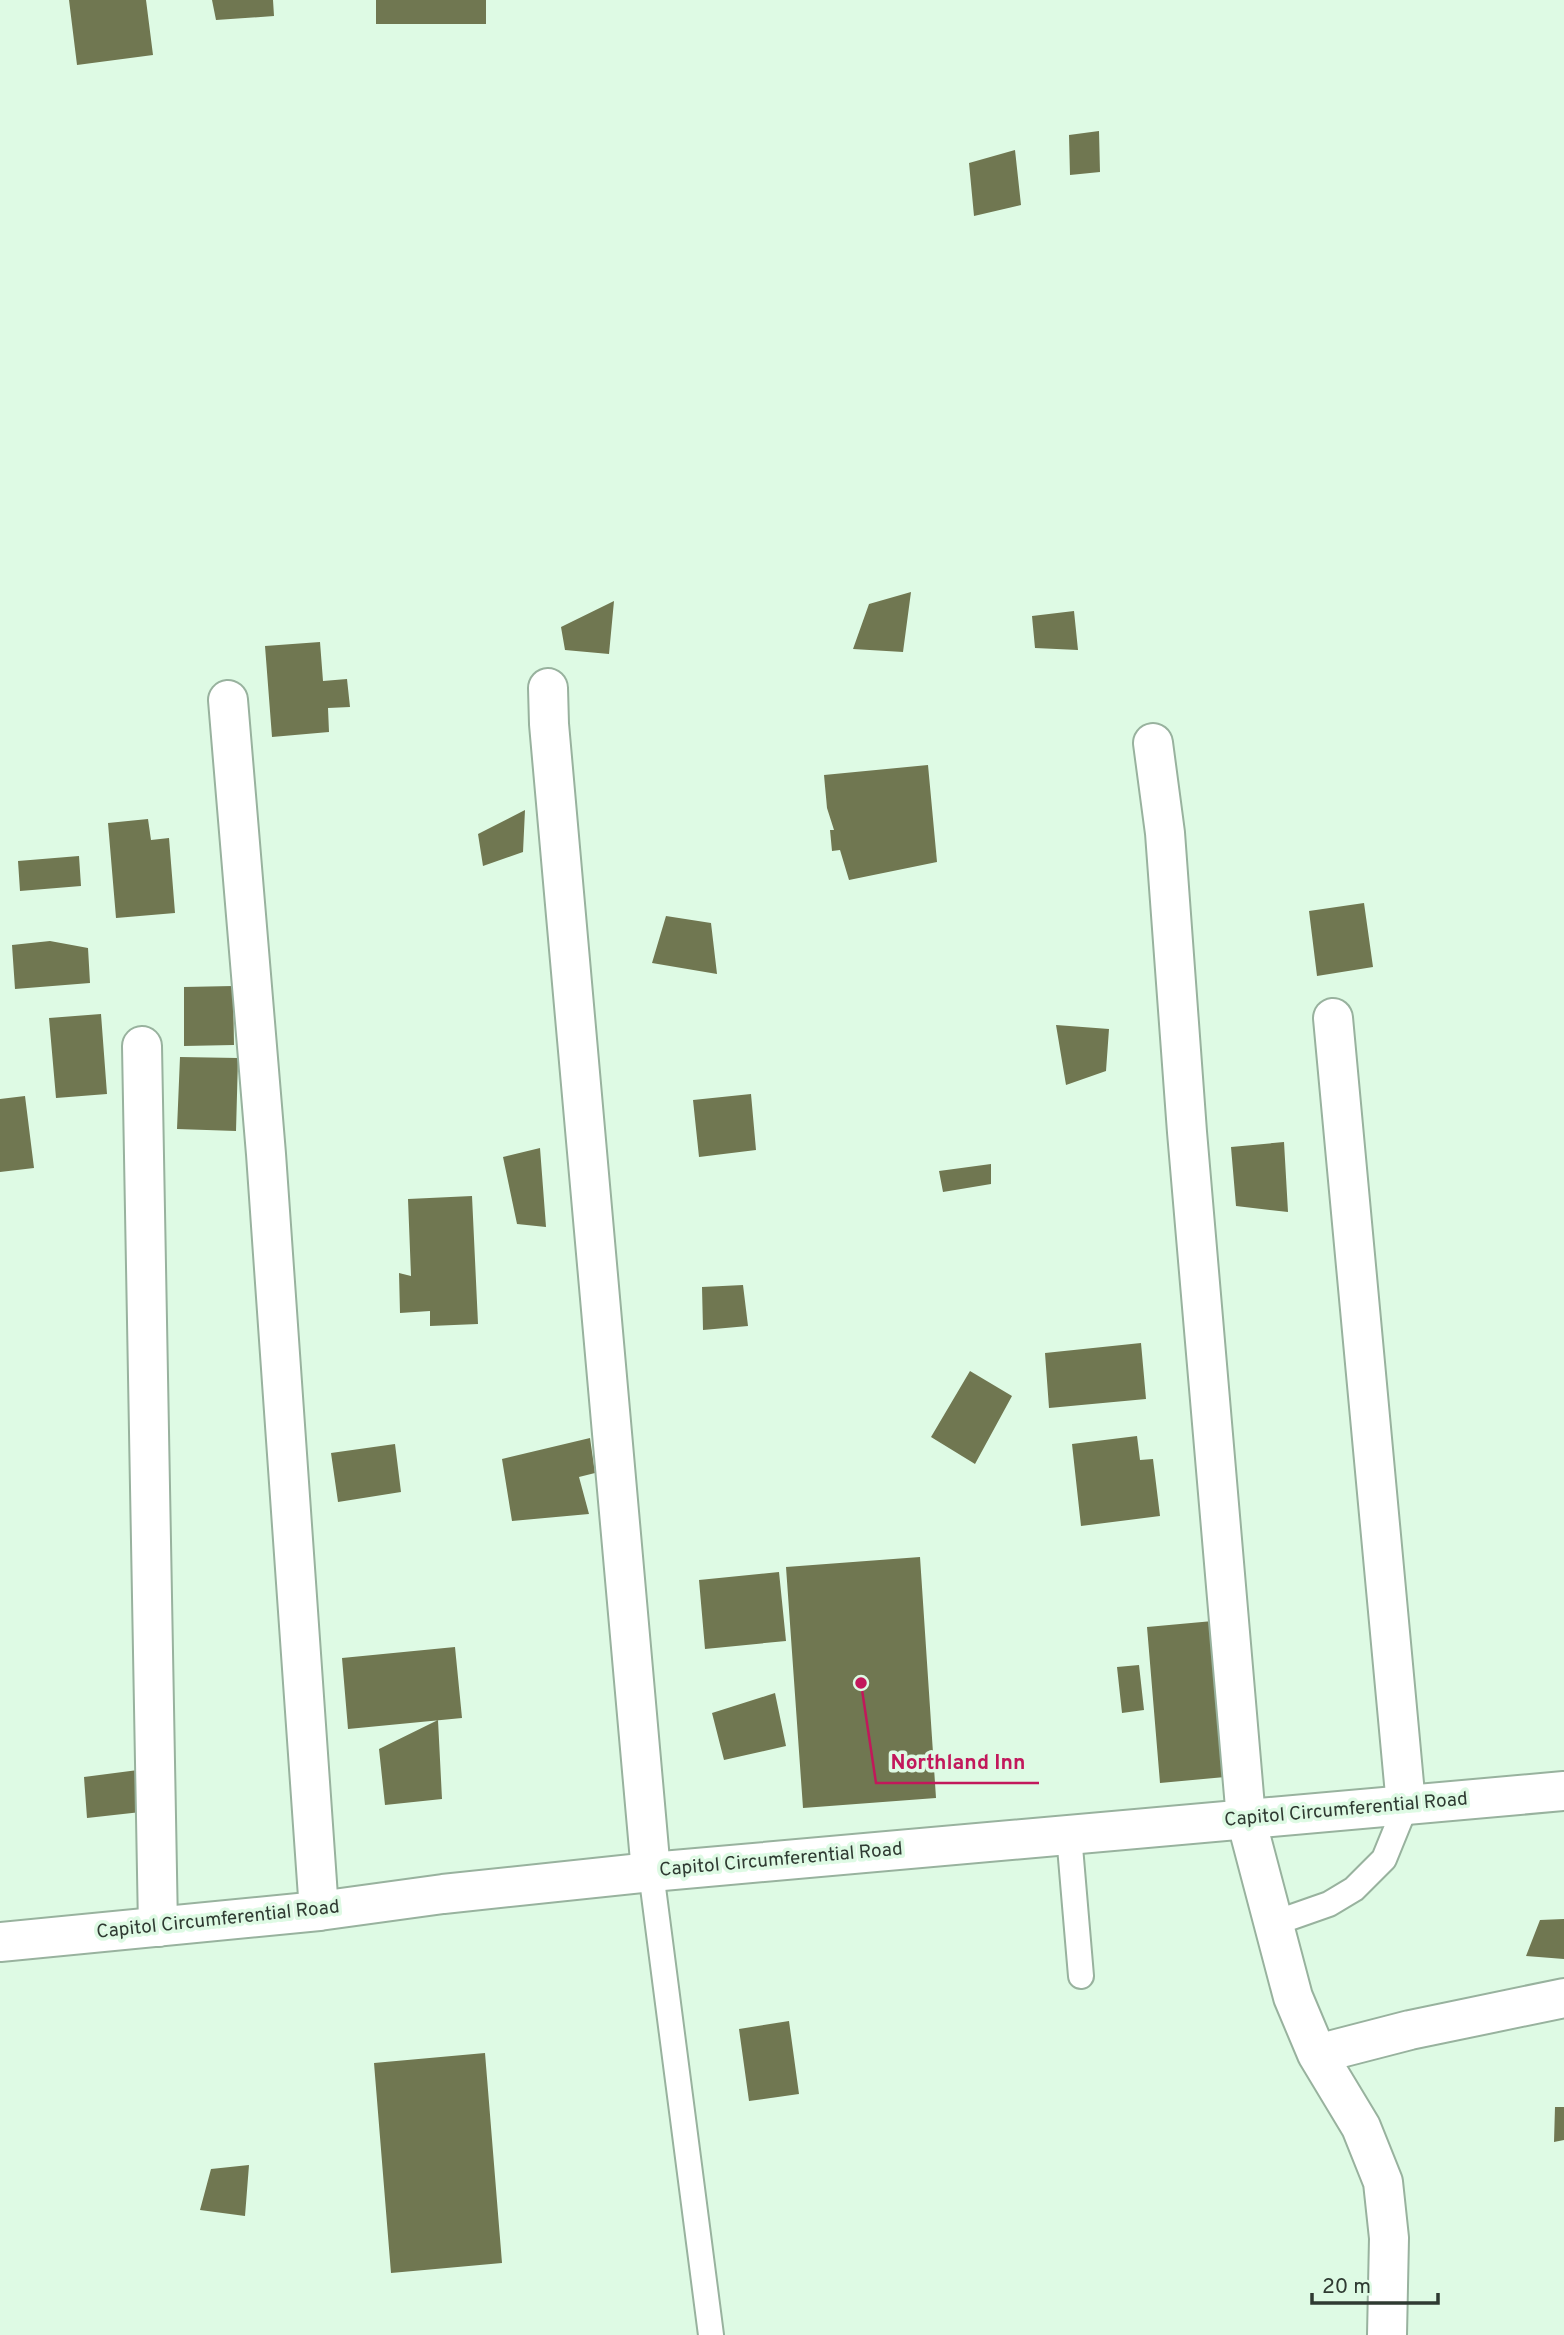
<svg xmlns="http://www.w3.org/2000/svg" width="1564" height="2335" font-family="Overpass,sans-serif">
  <rect width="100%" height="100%" fill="#defae4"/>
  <path fill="#707751" d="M 69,0 L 146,0 L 153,55 L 77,65 Z
    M 212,0 L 273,0 L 274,16 L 216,20 Z
    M 376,0 L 486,0 L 486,24 L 376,24 Z
    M 1099,131 L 1100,172 L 1070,175 L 1069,135 Z
    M 1015,150 L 1021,205 L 974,216 L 969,163 Z
    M 911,592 L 903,652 L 853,649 L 869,604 Z
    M 614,601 L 609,654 L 565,650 L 561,627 Z
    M 1074,611 L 1078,650 L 1035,648 L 1032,616 Z
    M 320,642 L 323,681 L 347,679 L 350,707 L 328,708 L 329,732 L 272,737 L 265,646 Z
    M 928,765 L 937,862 L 849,880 L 840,850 L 832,851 L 830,830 L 834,830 L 827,808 L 824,775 Z
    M 525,810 L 523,852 L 483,866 L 478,834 Z
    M 148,819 L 151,840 L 169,838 L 175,913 L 116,918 L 108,823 Z
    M 79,856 L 81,886 L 20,891 L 18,861 Z
    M 1364,903 L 1373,967 L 1317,976 L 1309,911 Z
    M 666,916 L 711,923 L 717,974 L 652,963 Z
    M 50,941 L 88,948 L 90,983 L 15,989 L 12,945 Z
    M 233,986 L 234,1045 L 184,1046 L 184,987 Z
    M 101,1014 L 107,1094 L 56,1098 L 49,1018 Z
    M 1056,1025 L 1109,1029 L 1106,1071 L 1066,1085 Z
    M 180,1057 L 238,1058 L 236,1131 L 177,1129 Z
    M 751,1094 L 756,1150 L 699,1157 L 693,1100 Z
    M 25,1096 L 34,1168 L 0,1172 L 0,1099 Z
    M 1284,1142 L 1288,1212 L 1236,1206 L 1231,1147 Z
    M 540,1148 L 546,1227 L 517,1224 L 503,1157 Z
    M 991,1164 L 991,1184 L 943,1192 L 939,1171 Z
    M 472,1196 L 478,1324 L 430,1326 L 430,1311 L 400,1313 L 399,1273 L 411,1276 L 408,1199 Z
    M 743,1285 L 748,1326 L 703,1330 L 702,1287 Z
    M 1141,1343 L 1146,1399 L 1049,1408 L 1045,1353 Z
    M 970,1371 L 1012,1396 L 975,1464 L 931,1437 Z
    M 1137,1436 L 1140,1460 L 1153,1459 L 1160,1516 L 1081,1526 L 1072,1444 Z
    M 590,1438 L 595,1473 L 579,1477 L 589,1514 L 512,1521 L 502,1459 Z
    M 395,1444 L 401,1492 L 338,1502 L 331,1453 Z
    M 920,1557 L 936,1798 L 803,1808 L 786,1567 Z
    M 779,1572 L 786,1641 L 705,1649 L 699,1580 Z
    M 1213,1621 L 1225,1777 L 1160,1783 L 1147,1627 Z
    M 455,1647 L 462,1718 L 348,1729 L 342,1658 Z
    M 1139,1665 L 1144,1710 L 1122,1713 L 1117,1667 Z
    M 775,1693 L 786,1746 L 724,1760 L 712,1713 Z
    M 438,1720 L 442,1799 L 385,1805 L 379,1749 Z
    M 138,1770 L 141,1812 L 87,1818 L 84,1777 Z
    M 1564,1919 L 1564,1959 L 1526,1956 L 1540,1920 Z
    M 789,2021 L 799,2094 L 749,2101 L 739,2029 Z
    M 485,2053 L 502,2263 L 391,2273 L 374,2063 Z
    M 1555,2107 L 1564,2107 L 1564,2140 L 1554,2142 Z
    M 249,2165 L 245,2216 L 200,2210 L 211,2169 Z"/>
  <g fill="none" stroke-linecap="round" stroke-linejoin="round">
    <defs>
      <path id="service" d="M 1069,1835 L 1081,1976
        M 651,1872 L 711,2335
        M 1272,1924 L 1329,1904 L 1354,1889 L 1384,1859 L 1406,1805"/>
      <path id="minor" d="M 548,688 L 549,724 L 651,1872
        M 228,700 L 266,1154 L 319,1911
        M 1153,743 L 1165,833 L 1187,1132 L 1246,1819 L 1293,1997 L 1317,2054
        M 1333,1018 L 1406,1805
        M 142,1046 L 158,1927
        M 1387,2335 L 1389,2238 L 1383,2182 L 1361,2127 L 1317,2054 L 1410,2030 L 1564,1998"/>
      <path id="secondary" d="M 0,1942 L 319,1911 L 443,1894 L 651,1872 L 1564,1791"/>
    </defs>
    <use href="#service" stroke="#98b29e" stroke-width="28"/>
    <use href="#minor" stroke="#98b29e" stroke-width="42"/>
    <use href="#secondary" stroke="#98b29e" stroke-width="42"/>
    <use href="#service" stroke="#fff" stroke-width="24"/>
    <use href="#minor" stroke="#fff" stroke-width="38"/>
    <use href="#secondary" stroke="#fff" stroke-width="38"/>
  </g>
  <g text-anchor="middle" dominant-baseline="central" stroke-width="7" stroke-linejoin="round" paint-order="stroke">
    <g font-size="19" fill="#2f3a32" stroke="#defae4">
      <text transform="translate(1346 1810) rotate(-5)">Capitol Circumferential Road</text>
      <text transform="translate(781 1860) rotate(-5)">Capitol Circumferential Road</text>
      <text transform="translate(218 1920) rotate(-6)">Capitol Circumferential Road</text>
    </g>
  </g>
  <path fill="none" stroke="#c2185b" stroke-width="2.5" d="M861 1683L876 1783H1039"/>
  <circle fill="#c2185b" stroke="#defae4" stroke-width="2.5" cx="861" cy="1683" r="7"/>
  <g font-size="21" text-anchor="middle" font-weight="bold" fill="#c2185b" stroke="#defae4" stroke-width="7" stroke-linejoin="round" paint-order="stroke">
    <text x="958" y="1769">Northland Inn</text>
  </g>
  <path d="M1312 2293v10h126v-10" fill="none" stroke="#2f3a32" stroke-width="3.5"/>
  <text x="1322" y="2293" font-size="21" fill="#2f3a32" stroke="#defae4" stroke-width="5" paint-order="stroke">20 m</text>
</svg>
